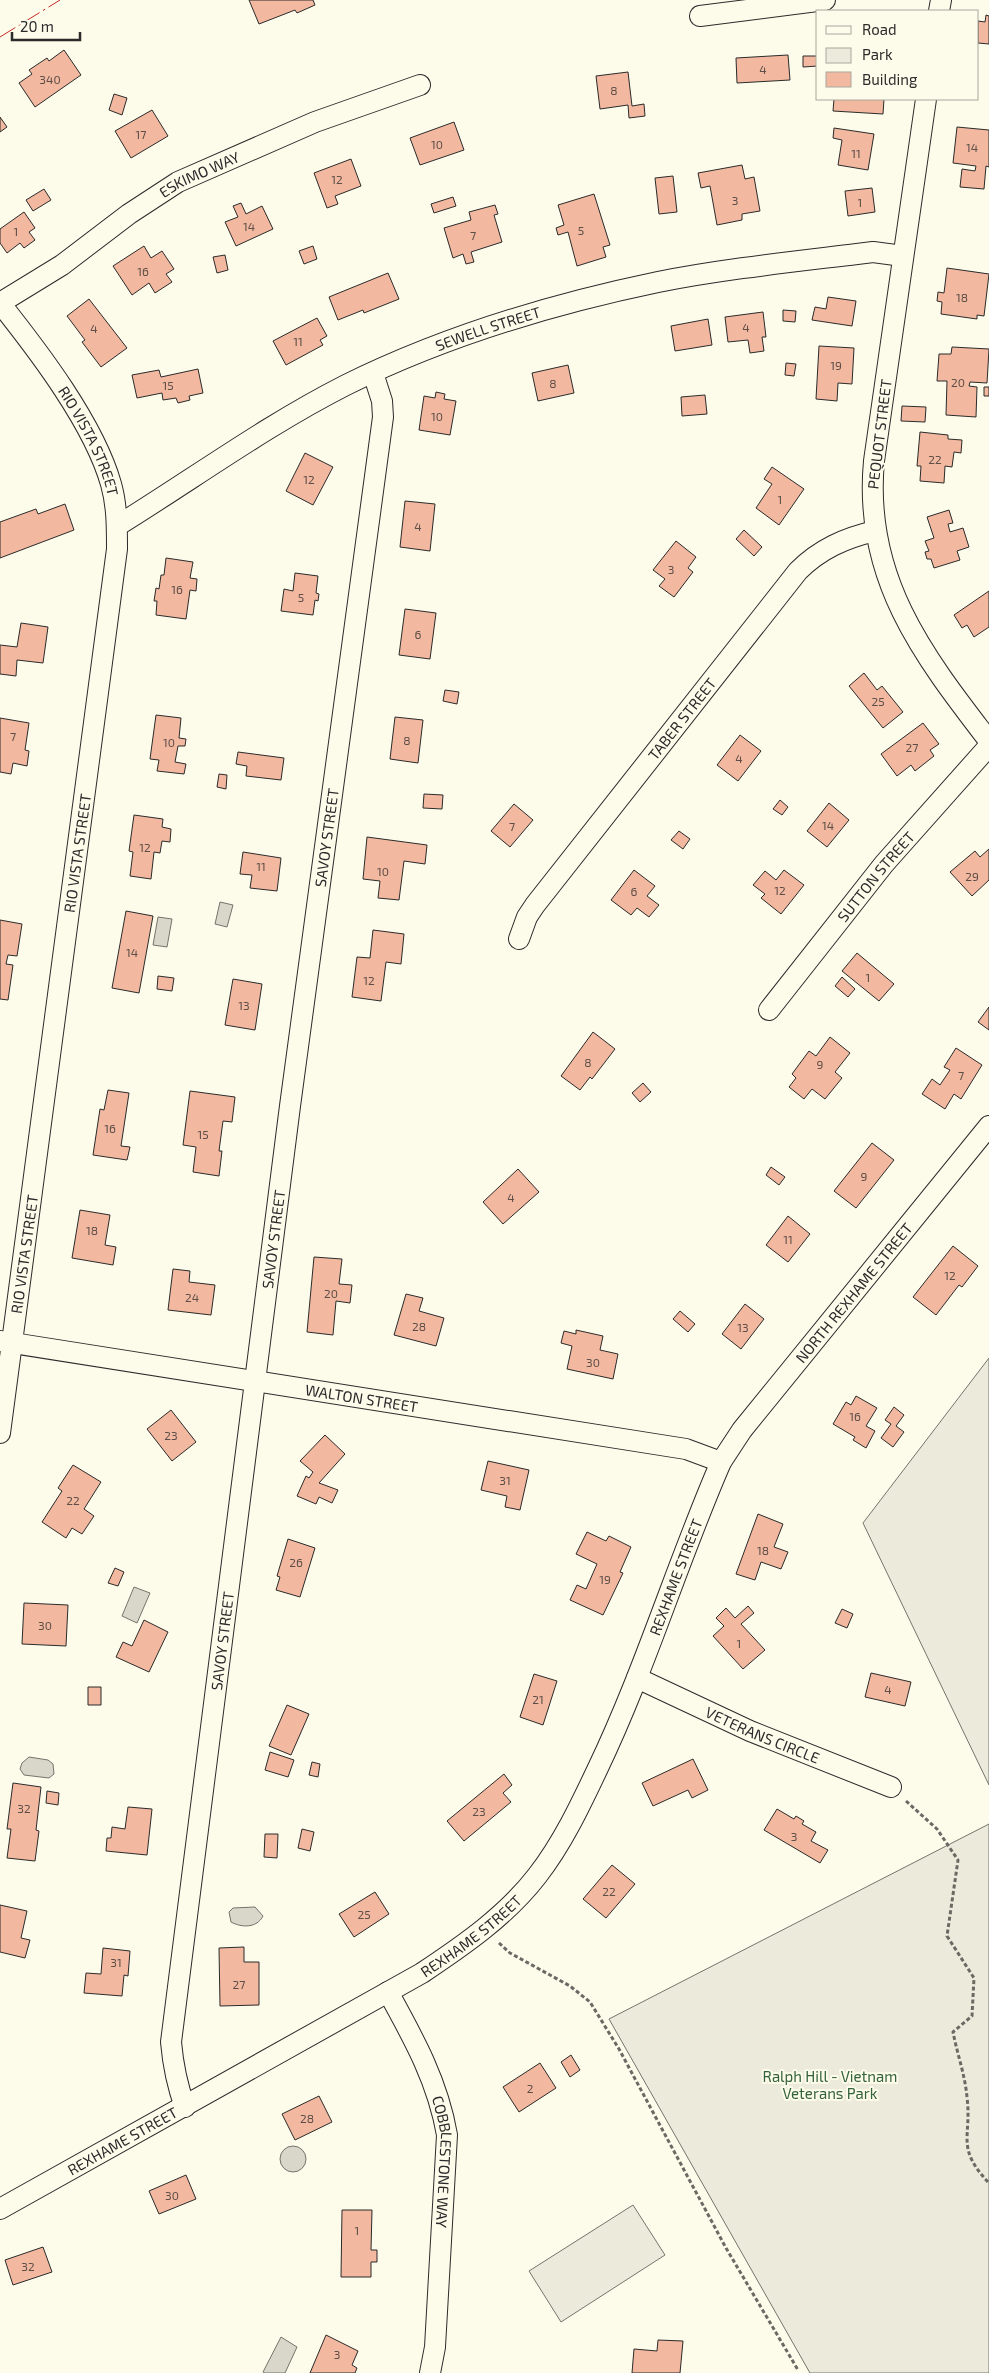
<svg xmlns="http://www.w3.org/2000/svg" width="989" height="2373" font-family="'Exo 2',sans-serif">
  <rect width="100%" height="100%" fill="#fdfbea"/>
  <path fill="#ecebdb" stroke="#74746e" d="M 989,1358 L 989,1785 L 863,1523 Z
    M 989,1824 L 989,2373 L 810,2373 L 609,2019 Z
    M 633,2205 L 665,2255 L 561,2322 L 529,2271 Z"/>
  <path fill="#d8d7c9" stroke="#74746e" d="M 220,902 L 233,905 L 227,927 L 215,924 Z
    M 158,917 L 172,919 L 167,947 L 153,945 Z
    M 134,1587 L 150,1593 L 137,1623 L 122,1616 Z
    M 29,1757 L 48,1760 L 53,1764 L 54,1774 L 49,1778 L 24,1775 L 20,1769 L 22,1763 Z
    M 255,1907 L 263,1916 C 257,1928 242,1928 231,1922 L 229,1912 L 233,1908 Z
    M280 2159a13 13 0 1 1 26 0a13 13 0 1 1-26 0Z
    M 281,2337 L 297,2347 L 285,2373 L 265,2373 L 263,2372 Z"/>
  <path fill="#f2b8a0" stroke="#2b2b2b" d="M 249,0 L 313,0 L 315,5 L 297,13 L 295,10 L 259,24 Z
    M 986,15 L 989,16 L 989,44 L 978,43 L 978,21 L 985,22 Z
    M 64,50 L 81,75 L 35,107 L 19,83 L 32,74 L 29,70 L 47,58 L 49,61 Z
    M 788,55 L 790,80 L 737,83 L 736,58 Z
    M 803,56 L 818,56 L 818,66 L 803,67 Z
    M 628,72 L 632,106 L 644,104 L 645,116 L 629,118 L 628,105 L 600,109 L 596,76 Z
    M 114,94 L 127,98 L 122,115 L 109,110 Z
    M 834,99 L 884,99 L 883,114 L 833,111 Z
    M 152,110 L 168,136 L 131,158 L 115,131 Z
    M 0,117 L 7,127 L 0,132 Z
    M 454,122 L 464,150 L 420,165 L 410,138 Z
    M 957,127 L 989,130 L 989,167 L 986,166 L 984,189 L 960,187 L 962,169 L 975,171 L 976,166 L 953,163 Z
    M 834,128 L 874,134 L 868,170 L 838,165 L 842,140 L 833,138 Z
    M 351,159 L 361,186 L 335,196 L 338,204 L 327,208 L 314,173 Z
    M 742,165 L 745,179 L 754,177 L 760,211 L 742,214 L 742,220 L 717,225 L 710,186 L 701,188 L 698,173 Z
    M 673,176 L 677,212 L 659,214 L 655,178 Z
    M 872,188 L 875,212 L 848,216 L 845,191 Z
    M 44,189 L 51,200 L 33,211 L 26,200 Z
    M 594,194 L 610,245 L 603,247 L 606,257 L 577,266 L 568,232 L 558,235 L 556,228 L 564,225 L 558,205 Z
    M 453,197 L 456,206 L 434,213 L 431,204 Z
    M 241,203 L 246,214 L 262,206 L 273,229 L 236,246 L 225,222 L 238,217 L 233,206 Z
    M 495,205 L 498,214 L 494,215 L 502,242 L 471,252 L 474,262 L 466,264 L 463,254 L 453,258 L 444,228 L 471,220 L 469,212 Z
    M 24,212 L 35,228 L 29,232 L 35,240 L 24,248 L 20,243 L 7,253 L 0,243 L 0,229 Z
    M 144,246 L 151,258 L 162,251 L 174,269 L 166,274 L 172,282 L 155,293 L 149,283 L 132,295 L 113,266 Z
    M 313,246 L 317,259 L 304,264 L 299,251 Z
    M 225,255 L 228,270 L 217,273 L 213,257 Z
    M 947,268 L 989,274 L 984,316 L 977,315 L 977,319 L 941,314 L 942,302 L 937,301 L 938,292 L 944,293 Z
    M 388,273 L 399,299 L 364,313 L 363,310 L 338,320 L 329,297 Z
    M 828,297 L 856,301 L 852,326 L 812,320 L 815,307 L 826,309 Z
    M 89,299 L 127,348 L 101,367 L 82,342 L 85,340 L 67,316 Z
    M 783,310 L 796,311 L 795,322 L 783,321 Z
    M 763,312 L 766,337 L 762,337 L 764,351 L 750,353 L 748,340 L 728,342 L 725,317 Z
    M 317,318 L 327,336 L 320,340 L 323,345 L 286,365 L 273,341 Z
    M 708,319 L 712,345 L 675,351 L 671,326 Z
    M 819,346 L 854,348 L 852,384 L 838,383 L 837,401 L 816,399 Z
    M 952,347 L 989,349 L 987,383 L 970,382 L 969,386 L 977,387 L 976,417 L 946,415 L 947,381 L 937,381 L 939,354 L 951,354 Z
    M 786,363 L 796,364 L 794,376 L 785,375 Z
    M 568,365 L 574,393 L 538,401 L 532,373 Z
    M 198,369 L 203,393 L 189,396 L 190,400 L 178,403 L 176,398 L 163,400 L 162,393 L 137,398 L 132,375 L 159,370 L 161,377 Z
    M 984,387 L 989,387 L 989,396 L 984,396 Z
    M 436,392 L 445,394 L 444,399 L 456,401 L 450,435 L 419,430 L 424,396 L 435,398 Z
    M 705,395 L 707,414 L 682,416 L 681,397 Z
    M 902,406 L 926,407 L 925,422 L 901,421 Z
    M 920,432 L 948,435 L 948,439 L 962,440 L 961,453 L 954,452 L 952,467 L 945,466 L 944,483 L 920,481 L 921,466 L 917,466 Z
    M 305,453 L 333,467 L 313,505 L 286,491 Z
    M 772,467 L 804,489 L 779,525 L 756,508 L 772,484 L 764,479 Z
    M 405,501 L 435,504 L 430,551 L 400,547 Z
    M 65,504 L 74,530 L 0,558 L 0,522 L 36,509 L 38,514 Z
    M 949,510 L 953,523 L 948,524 L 950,532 L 963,528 L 969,547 L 957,551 L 960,560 L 934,568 L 931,559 L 927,559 L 925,552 L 929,551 L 925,541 L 934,538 L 927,517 Z
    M 744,530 L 762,547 L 754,556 L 736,539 Z
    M 676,541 L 696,557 L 688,568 L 693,572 L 674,597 L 659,586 L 665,579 L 653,570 Z
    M 166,558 L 193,562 L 190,578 L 197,579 L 196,591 L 190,590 L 186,619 L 156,615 L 157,601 L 154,601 L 156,588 L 159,589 L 161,575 L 164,575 Z
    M 295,573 L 318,576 L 316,593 L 319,594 L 318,601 L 315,600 L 313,615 L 281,611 L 284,589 L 293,591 Z
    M 989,591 L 989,627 L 974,637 L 967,625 L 962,628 L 954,615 Z
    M 405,609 L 436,613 L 430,659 L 399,655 Z
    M 21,623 L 48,627 L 43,663 L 17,660 L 16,676 L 0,674 L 0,645 L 17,647 Z
    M 864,673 L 877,690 L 882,686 L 903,712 L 883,728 L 849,686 Z
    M 445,690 L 459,692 L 457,704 L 443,701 Z
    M 156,715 L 181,718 L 179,738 L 186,739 L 185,746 L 178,746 L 175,762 L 186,764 L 184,774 L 157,771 L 159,760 L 150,759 Z
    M 395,717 L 423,720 L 418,763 L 390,759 Z
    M 0,718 L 29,723 L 25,750 L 29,751 L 27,766 L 13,763 L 11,774 L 0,772 Z
    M 923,723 L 939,744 L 930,750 L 934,756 L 915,771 L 911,765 L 897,776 L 881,754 Z
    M 740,735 L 761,751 L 738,781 L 717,765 Z
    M 238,752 L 284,758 L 281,780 L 246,776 L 247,766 L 236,764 Z
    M 219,774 L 227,775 L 226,789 L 217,787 Z
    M 424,794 L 443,795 L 442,809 L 423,808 Z
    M 780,800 L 788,807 L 782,815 L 773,809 Z
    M 829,803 L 849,820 L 827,847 L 807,831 Z
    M 514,804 L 533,820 L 510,847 L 491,831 Z
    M 134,815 L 163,819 L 162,827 L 171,829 L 170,842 L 162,841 L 160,853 L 154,852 L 151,879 L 130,876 L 133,852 L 129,851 Z
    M 679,831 L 690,839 L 683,849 L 671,840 Z
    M 367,837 L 427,845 L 425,864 L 404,861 L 399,900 L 378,898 L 380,881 L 363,879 Z
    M 989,849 L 989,880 L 972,896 L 950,872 L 975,851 L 980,857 Z
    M 243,852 L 281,858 L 277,891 L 250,888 L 252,875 L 240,874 Z
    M 634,870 L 655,886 L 647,896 L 659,905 L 649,917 L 637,908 L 631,915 L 611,900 Z
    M 784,870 L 804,885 L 781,914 L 761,898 L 765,894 L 753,885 L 765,871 L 776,880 Z
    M 126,911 L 153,916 L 139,993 L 112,988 Z
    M 0,920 L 22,924 L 17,956 L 8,955 L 6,964 L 13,965 L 8,1000 L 0,999 Z
    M 373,930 L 404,934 L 401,964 L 386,962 L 381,1001 L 352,997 L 357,957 L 370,958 Z
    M 857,953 L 894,984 L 879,1001 L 842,971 Z
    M 158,976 L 174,978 L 172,991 L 157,989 Z
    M 842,977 L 855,989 L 848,997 L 835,986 Z
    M 233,979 L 262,984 L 255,1030 L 225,1025 Z
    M 989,1007 L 989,1030 L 978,1022 Z
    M 593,1032 L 615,1049 L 592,1079 L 590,1077 L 580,1090 L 561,1076 Z
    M 830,1037 L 850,1053 L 835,1072 L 842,1078 L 825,1099 L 812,1089 L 804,1099 L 789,1087 L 796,1078 L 792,1074 L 809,1051 L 816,1056 Z
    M 956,1048 L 982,1065 L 961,1099 L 954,1094 L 945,1109 L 922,1094 L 932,1079 L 940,1085 L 950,1070 L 944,1067 Z
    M 643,1083 L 651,1092 L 640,1102 L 632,1093 Z
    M 108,1090 L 129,1093 L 121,1146 L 130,1147 L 127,1160 L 93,1155 L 100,1109 L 104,1110 Z
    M 190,1091 L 235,1097 L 232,1122 L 223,1121 L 219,1151 L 222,1151 L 219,1176 L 193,1172 L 196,1147 L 183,1145 Z
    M 872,1143 L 894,1160 L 856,1208 L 834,1191 Z
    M 771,1167 L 785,1177 L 779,1185 L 766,1175 Z
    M 518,1169 L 539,1192 L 503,1224 L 483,1202 Z
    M 80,1210 L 110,1215 L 105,1245 L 116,1247 L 113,1265 L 72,1258 Z
    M 788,1216 L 810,1234 L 788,1262 L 766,1245 Z
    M 953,1246 L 978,1266 L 962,1287 L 959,1285 L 936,1315 L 913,1297 Z
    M 314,1257 L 342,1259 L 339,1284 L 352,1285 L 350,1303 L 336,1301 L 333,1335 L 307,1332 Z
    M 173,1269 L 190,1271 L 189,1282 L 215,1285 L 211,1315 L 168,1310 Z
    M 406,1294 L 423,1298 L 419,1311 L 444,1318 L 436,1346 L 394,1335 Z
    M 745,1304 L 764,1319 L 741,1349 L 722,1334 Z
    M 680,1311 L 695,1324 L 688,1332 L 673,1319 Z
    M 576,1330 L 603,1336 L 600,1350 L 618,1354 L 613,1379 L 567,1369 L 572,1346 L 561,1343 L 564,1331 L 576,1334 Z
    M 856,1396 L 877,1408 L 866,1426 L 875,1431 L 866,1448 L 853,1440 L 855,1437 L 833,1424 L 846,1402 L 851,1405 Z
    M 894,1407 L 904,1415 L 896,1426 L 904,1432 L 893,1447 L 881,1438 L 891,1424 L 885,1420 Z
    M 171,1410 L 196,1442 L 172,1461 L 147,1429 Z
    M 325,1435 L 345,1454 L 319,1483 L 338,1490 L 332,1503 L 319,1497 L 316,1504 L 297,1496 L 306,1476 L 309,1478 L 313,1472 L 300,1461 Z
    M 488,1461 L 529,1470 L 520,1510 L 505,1507 L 507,1496 L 481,1490 Z
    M 73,1465 L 101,1482 L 84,1509 L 94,1516 L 82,1534 L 72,1528 L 66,1538 L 42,1522 L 62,1491 L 58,1488 Z
    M 758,1514 L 783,1524 L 774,1547 L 788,1552 L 781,1569 L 761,1562 L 755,1580 L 736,1574 Z
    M 587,1532 L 606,1541 L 609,1536 L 631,1547 L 620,1572 L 623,1573 L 603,1615 L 570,1600 L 577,1585 L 586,1589 L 597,1564 L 576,1554 Z
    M 288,1539 L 315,1548 L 300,1597 L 276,1590 L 280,1577 L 277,1576 Z
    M 115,1568 L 124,1572 L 118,1586 L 108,1583 Z
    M 24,1603 L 68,1605 L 66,1646 L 22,1644 Z
    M 748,1606 L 754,1613 L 741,1624 L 765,1650 L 743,1669 L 713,1636 L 724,1626 L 716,1618 L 726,1608 L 735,1618 Z
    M 842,1609 L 853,1614 L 847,1628 L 835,1623 Z
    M 144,1620 L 168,1632 L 149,1672 L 116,1657 L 123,1642 L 132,1646 Z
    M 871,1673 L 911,1682 L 905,1706 L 865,1697 Z
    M 534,1674 L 557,1681 L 543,1725 L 520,1717 Z
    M 88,1687 L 101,1687 L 101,1705 L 88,1705 Z
    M 287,1705 L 309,1714 L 291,1755 L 269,1746 Z
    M 270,1752 L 294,1760 L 288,1777 L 265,1770 Z
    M 693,1759 L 708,1790 L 692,1798 L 688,1790 L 653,1806 L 642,1783 Z
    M 312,1762 L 320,1764 L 318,1777 L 309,1775 Z
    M 504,1774 L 512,1785 L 503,1793 L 511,1802 L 464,1841 L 447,1821 Z
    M 13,1783 L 41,1787 L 36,1830 L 39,1831 L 35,1861 L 7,1858 L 11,1829 L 7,1829 Z
    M 47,1791 L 59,1793 L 58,1805 L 46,1803 Z
    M 128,1807 L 152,1809 L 147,1855 L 106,1851 L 107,1838 L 111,1838 L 112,1827 L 125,1829 Z
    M 777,1809 L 794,1819 L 796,1816 L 804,1821 L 802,1824 L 816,1832 L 811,1841 L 828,1850 L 820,1863 L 764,1830 Z
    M 302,1829 L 314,1832 L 310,1851 L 298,1848 Z
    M 265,1834 L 278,1834 L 277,1858 L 264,1857 Z
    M 612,1865 L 635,1884 L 606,1918 L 583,1899 Z
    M 375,1892 L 389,1914 L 354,1937 L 339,1914 Z
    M 0,1905 L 27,1911 L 21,1938 L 30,1940 L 25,1958 L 0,1952 Z
    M 244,1947 L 244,1962 L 259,1962 L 259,2005 L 220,2006 L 219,1948 Z
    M 103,1948 L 130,1951 L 128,1976 L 124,1975 L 122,1996 L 84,1993 L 86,1973 L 101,1974 Z
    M 571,2055 L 580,2070 L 570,2077 L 561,2062 Z
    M 540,2063 L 556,2088 L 519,2112 L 503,2087 Z
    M 319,2096 L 332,2122 L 295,2140 L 282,2114 Z
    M 186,2175 L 196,2199 L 159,2214 L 149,2191 Z
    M 342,2210 L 372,2210 L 371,2250 L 377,2250 L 377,2262 L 371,2262 L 371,2277 L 341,2277 Z
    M 43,2247 L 52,2272 L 13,2285 L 5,2260 Z
    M 326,2335 L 358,2351 L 352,2365 L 357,2368 L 355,2373 L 310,2373 Z
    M 658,2340 L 683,2341 L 680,2373 L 632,2373 L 634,2349 L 657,2351 Z"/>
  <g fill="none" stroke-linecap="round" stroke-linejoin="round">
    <defs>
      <g id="street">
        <path d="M 939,11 L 941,0"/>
        <path d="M 700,16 L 825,0"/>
        <path d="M 926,99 L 874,461 C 863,577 922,654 989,741"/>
        <path id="s1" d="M 0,303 C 39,352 94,424 111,484 C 117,505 117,527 117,549 L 0,1433"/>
        <path id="s2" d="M 0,303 L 62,265 L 129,214 L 178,182 L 315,122 L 420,85"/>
        <path id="s3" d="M 117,526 C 193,479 267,425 346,385 C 443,337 552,304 658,282 C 724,269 791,262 857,254 L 873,252 L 903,256"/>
        <path id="s4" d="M 519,939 L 527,917 L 535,905 L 798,571 C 820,549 845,538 875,531"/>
        <path id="s5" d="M 769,1010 L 884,864 L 989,746"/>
        <path id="s6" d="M 0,1341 L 686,1449 L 721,1462"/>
        <path id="s7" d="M 637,1678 L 750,1731 L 891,1787"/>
        <path id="s8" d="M 388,1992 C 414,2039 438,2082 447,2135 L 435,2347 L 430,2373"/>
        <path id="s9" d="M 185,2107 C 177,2085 173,2065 171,2042 L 290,1106 L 383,417 L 382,401 L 373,373"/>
        <path id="s10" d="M 0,2209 L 422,1973 C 464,1945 506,1916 537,1876 C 562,1844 580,1806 597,1770 C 645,1670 677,1563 721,1462 L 742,1430 L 989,1126"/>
      </g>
    </defs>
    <use href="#street" stroke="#2b2b2b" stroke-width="22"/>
    <path stroke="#6a6964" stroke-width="3" stroke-dasharray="4 2.5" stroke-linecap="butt" d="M 906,1801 L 937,1829 L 958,1860 L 947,1936 L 974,1978 L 972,2016 L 953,2032 C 957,2053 965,2075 967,2097 C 972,2138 955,2147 989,2183
      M 499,1943 L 510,1953 L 570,1986 L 590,2002 L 619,2049 L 726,2248 L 798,2370"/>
    <use href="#street" stroke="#fdfbea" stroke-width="20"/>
    <path stroke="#c62828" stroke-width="1" stroke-dasharray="18 4 2.5 4" stroke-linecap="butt" d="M 0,37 L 60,0"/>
  </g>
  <g text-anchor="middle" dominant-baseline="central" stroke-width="4" stroke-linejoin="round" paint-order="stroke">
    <g font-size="12" fill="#5d4e48">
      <text x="763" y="69">4</text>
      <text x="50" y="79">340</text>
      <text x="614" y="90">8</text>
      <text x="141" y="134">17</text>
      <text x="437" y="144">10</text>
      <text x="972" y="147">14</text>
      <text x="856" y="153">11</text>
      <text x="337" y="179">12</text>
      <text x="735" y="200">3</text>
      <text x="860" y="202">1</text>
      <text x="249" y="226">14</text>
      <text x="581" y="230">5</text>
      <text x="16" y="231">1</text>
      <text x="473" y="235">7</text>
      <text x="143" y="271">16</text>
      <text x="962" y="297">18</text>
      <text x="746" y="327">4</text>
      <text x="94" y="328">4</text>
      <text x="298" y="341">11</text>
      <text x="836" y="365">19</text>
      <text x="958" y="382">20</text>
      <text x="553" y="383">8</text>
      <text x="168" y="385">15</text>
      <text x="437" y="416">10</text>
      <text x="935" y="459">22</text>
      <text x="309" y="479">12</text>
      <text x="780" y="499">1</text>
      <text x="418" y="526">4</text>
      <text x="671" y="569">3</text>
      <text x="177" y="589">16</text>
      <text x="301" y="597">5</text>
      <text x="418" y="634">6</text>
      <text x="878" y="701">25</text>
      <text x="13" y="736">7</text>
      <text x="407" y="740">8</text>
      <text x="169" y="742">10</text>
      <text x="912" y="747">27</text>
      <text x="739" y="758">4</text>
      <text x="828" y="825">14</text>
      <text x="512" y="826">7</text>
      <text x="145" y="847">12</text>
      <text x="261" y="866">11</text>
      <text x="383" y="871">10</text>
      <text x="972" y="876">29</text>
      <text x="780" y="890">12</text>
      <text x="634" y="891">6</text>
      <text x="132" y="952">14</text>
      <text x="868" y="977">1</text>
      <text x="369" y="980">12</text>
      <text x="244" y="1005">13</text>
      <text x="588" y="1062">8</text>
      <text x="820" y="1064">9</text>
      <text x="961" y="1075">7</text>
      <text x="110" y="1128">16</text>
      <text x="203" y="1134">15</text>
      <text x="864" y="1176">9</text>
      <text x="511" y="1197">4</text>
      <text x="92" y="1230">18</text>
      <text x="788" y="1239">11</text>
      <text x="950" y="1275">12</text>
      <text x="331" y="1293">20</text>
      <text x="192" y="1297">24</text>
      <text x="419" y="1326">28</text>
      <text x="743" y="1327">13</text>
      <text x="593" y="1362">30</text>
      <text x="855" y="1416">16</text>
      <text x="171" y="1435">23</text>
      <text x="505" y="1480">31</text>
      <text x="73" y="1500">22</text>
      <text x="763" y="1550">18</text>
      <text x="296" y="1562">26</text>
      <text x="605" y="1579">19</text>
      <text x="45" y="1625">30</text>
      <text x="739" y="1643">1</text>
      <text x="888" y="1689">4</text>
      <text x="538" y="1699">21</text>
      <text x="24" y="1808">32</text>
      <text x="479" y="1811">23</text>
      <text x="794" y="1836">3</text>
      <text x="609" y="1891">22</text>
      <text x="364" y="1914">25</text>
      <text x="116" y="1962">31</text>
      <text x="239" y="1984">27</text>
      <text x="530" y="2088">2</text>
      <text x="307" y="2118">28</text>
      <text x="172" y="2195">30</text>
      <text x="357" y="2230">1</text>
      <text x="28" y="2266">32</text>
      <text x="337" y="2354">3</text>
    </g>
    <g font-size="15" fill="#2b2b2b" stroke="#fdfbea">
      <text stroke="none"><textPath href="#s2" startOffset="238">ESKIMO WAY</textPath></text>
      <text stroke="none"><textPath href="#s3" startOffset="422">SEWELL STREET</textPath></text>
      <text transform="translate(879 434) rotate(-83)">PEQUOT STREET</text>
      <text stroke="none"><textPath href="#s1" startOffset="165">RIO VISTA STREET</textPath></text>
      <text stroke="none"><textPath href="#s4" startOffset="275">TABER STREET</textPath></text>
      <text stroke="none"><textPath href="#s9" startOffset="1281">SAVOY STREET</textPath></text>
      <text transform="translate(77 853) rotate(-82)">RIO VISTA STREET</text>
      <text stroke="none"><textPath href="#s5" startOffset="171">SUTTON STREET</textPath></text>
      <text stroke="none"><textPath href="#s9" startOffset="876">SAVOY STREET</textPath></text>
      <text transform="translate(24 1254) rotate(-82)">RIO VISTA STREET</text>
      <text stroke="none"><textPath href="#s10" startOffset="1304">NORTH REXHAME STREET</textPath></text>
      <text stroke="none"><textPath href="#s6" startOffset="366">WALTON STREET</textPath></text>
      <text stroke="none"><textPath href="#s10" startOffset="965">REXHAME STREET</textPath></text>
      <text stroke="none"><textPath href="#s9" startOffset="471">SAVOY STREET</textPath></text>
      <text stroke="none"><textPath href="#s7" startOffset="138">VETERANS CIRCLE</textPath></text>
      <text stroke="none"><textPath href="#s10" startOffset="545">REXHAME STREET</textPath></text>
      <text stroke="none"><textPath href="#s10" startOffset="140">REXHAME STREET</textPath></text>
      <text stroke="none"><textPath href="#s8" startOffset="182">COBBLESTONE WAY</textPath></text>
    </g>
    <g font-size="15" fill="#34623c" stroke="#fdfbea">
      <text x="830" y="2076">Ralph Hill - Vietnam<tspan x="830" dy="17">Veterans Park</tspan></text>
    </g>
  </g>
  <rect x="816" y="10" width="162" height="90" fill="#fdfbea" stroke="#a9a89e"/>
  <rect x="826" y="26" width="25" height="8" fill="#fdfbea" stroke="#a9a89e"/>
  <text x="862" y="35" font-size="15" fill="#2b2b2b">Road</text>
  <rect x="826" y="48" width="25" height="15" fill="#ecebdb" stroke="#a9a89e"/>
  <text x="862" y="60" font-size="15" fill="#2b2b2b">Park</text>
  <rect x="826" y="72" width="25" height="15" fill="#f2b8a0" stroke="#a9a89e"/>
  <text x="862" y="85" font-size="15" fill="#2b2b2b">Building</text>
  <path d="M12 32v8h68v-8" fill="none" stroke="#2b2b2b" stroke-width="2.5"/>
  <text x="20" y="32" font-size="15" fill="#2b2b2b" stroke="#fdfbea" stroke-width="4" paint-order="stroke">20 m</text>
</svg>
